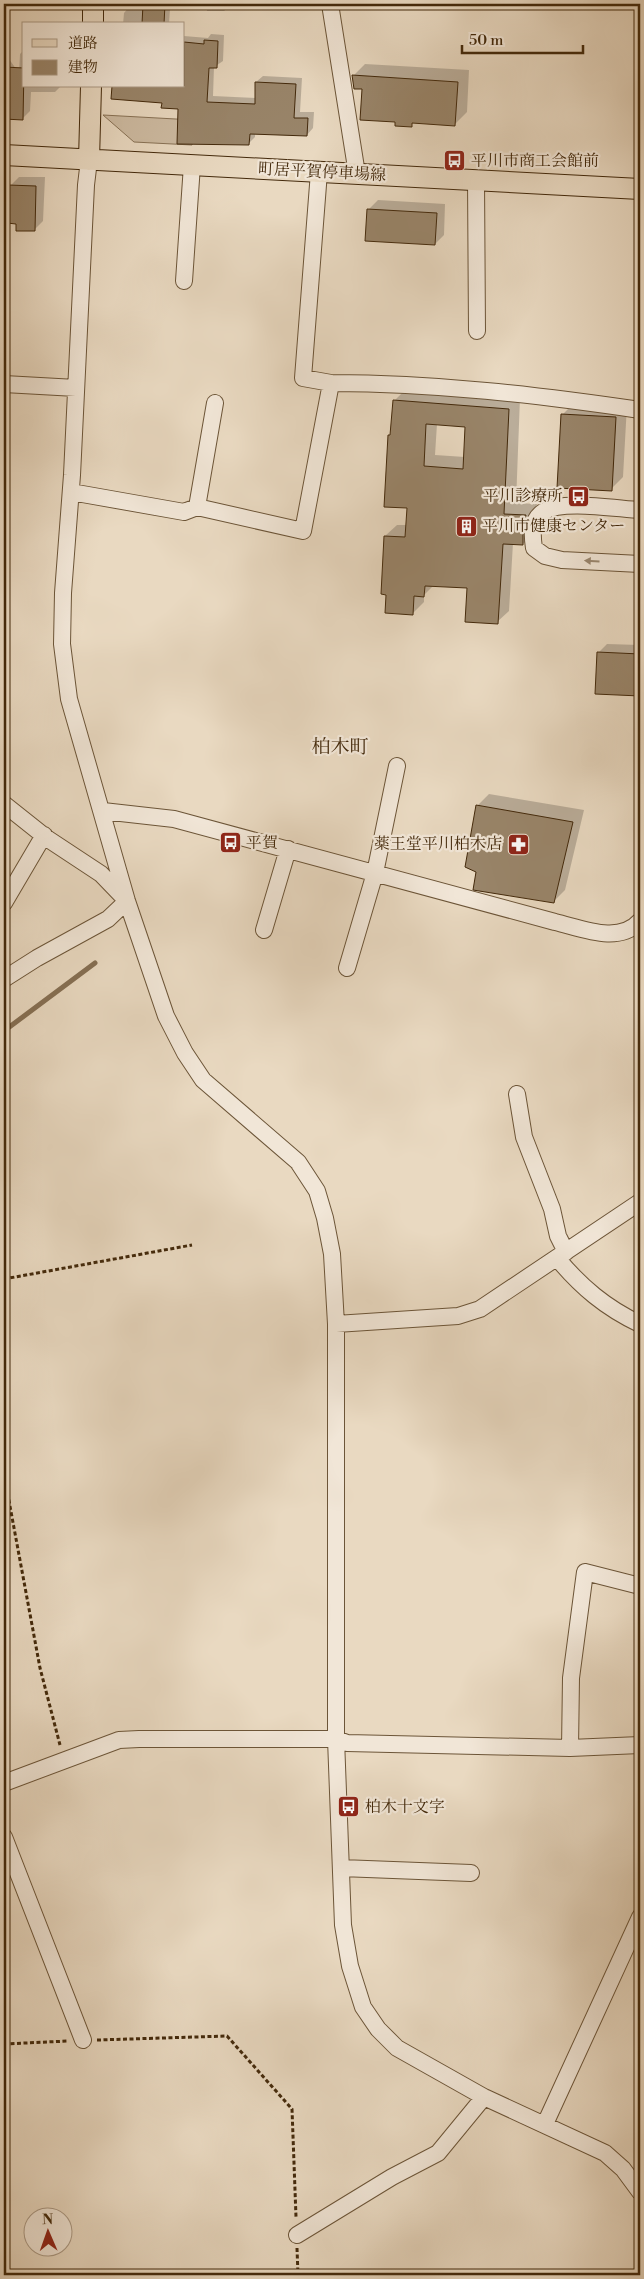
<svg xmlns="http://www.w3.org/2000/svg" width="644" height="2279" font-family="'Libre Bodoni','Noto Serif JP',serif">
  <rect width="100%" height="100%" fill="#e9d9c1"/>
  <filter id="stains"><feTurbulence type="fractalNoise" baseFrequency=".004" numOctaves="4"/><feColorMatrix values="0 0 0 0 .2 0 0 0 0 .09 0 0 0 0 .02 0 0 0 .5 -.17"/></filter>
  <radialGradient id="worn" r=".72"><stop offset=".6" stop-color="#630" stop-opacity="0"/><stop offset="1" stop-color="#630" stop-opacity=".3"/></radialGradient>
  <path fill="#cdbba2" stroke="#887256" d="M 103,115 L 194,120 L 192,145 L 134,142 Z"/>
  <path fill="#0003" fill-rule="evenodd" d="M 206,4 L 232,4 L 224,11 L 207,11 Z
    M 130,6 L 170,9 L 169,24 L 123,24 L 124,13 Z
    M 211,34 L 224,35 L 223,61 L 214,67 L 213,96 L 256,98 L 256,82 L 263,76 L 302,78 L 300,112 L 314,112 L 313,128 L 307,135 L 255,133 L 255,137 L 248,144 L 184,86 L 184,36 L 208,38 Z
    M 24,50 L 24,86 L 61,86 L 55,92 L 31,92 L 30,111 L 22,119 L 4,118 L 4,52 L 19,73 L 20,54 Z
    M 365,64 L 469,70 L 467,112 L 455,124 L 415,122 L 411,125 L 396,121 L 353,76 Z
    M 19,177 L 45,177 L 43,221 L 34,230 L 10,186 Z
    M 378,200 L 445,204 L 444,235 L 435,244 L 369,209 Z
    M 406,389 L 520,398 L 516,503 L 537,504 L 534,515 L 535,532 L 523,544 L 513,543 L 509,611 L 497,622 L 468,587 L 434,585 L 424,595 L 424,602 L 412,614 L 387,594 L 385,536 L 397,525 L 407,525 L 408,507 L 389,436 L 392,433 L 394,401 ZM 437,424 L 467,426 L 465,457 L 435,455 Z
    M 574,403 L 627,405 L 623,477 L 611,489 L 562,415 Z
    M 607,644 L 640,645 L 640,695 L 598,653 Z
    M 489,794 L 584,810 L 565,890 L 553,902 L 477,872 L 477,806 Z"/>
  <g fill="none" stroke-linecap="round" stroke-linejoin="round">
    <path stroke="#856f53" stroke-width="5" d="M 4,1031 L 95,963"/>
  </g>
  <path fill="#99856a" stroke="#43290b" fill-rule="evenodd" d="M 143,4 L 165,4 L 164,24 L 142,24 Z
    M 204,40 L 218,41 L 217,68 L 209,68 L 207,102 L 255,104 L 255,82 L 296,84 L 294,118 L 308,118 L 307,136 L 250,134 L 249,145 L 177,144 L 178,109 L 161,108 L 162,103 L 111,99 L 112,86 L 184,86 L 184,42 L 204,44 Z
    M 4,67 L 24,68 L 23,120 L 4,119 Z
    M 352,75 L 458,82 L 455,126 L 412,123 L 412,127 L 395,126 L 395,122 L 360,120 L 362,89 L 354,89 Z
    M 8,185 L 36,186 L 35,231 L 16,231 L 16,224 L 7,223 Z
    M 367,209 L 437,213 L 435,245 L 365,241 Z
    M 393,400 L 509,409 L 504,514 L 526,515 L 523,527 L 523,545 L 503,544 L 498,624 L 465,622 L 467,588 L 425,586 L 424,597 L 414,596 L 413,615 L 385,613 L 386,595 L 381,594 L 384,536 L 405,537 L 407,508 L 384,507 L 388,435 L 390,435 ZM 426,424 L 465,427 L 463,469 L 424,466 Z
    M 561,414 L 616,417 L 612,491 L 557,488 Z
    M 597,652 L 640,654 L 640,696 L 595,694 Z
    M 476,805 L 573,822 L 554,903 L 473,890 L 476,872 L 465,867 Z"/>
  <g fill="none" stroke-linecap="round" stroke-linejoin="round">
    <defs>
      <path id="minor" d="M 330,4 L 357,174
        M 89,160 L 86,185 L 72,475 L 63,593 L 62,644 L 69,699 L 127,901 L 166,1016 L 185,1053 L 203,1080 L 298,1162 L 317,1191 L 325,1218 L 332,1254 L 336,1324 L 336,1739 L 343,1925 L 350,1966 L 363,2007 L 378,2029 L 397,2048 L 484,2097 L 605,2153 L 623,2169 L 640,2192
        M 319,172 L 303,378 L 331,383
        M 476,180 L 477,331
        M 184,281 L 192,165
        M 4,384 L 76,388
        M 71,492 L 184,512 L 197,507 L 303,531 L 331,383 C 435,383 538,395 640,410
        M 197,507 L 215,403
        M 640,510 C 618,509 561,499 543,512 C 531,520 532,535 534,548 L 545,556 L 562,560 L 640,564
        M 4,804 L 48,839 L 101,874 L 127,901 L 108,919 L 37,958 L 4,979
        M 103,811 L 174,819 L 555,922 C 581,928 619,945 640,921
        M 4,903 L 44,835
        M 264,930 L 288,849
        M 347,968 L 375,873 L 397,766
        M 517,1094 L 524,1137 L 552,1209 L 558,1236 L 566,1252
        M 557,1258 C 581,1287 606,1308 640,1324
        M 336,1324 L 458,1316 L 480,1309 L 640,1202
        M 570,1748 L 571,1678 L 585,1572 L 640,1586
        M 4,1783 L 119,1740 L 139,1739 L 336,1739 L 347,1743 L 570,1748 L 640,1745
        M 4,1837 L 83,2040
        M 341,1868 L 471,1873
        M 545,2124 L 640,1917
        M 297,2235 L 392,2177 L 438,2153 L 484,2097"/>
      <path id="major" d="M 93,24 L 93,4
        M 4,155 L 640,189
        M 89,160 L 91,86"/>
    </defs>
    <use href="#minor" stroke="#6c5538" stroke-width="18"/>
    <use href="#major" stroke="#43290b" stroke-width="22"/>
    <path stroke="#43290b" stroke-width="3" stroke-dasharray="4 2.5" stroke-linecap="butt" d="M 4,1279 L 192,1245
      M 4,1474 L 40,1668 L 60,1745
      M 97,2040 L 227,2036 L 292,2109 L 296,2217
      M 4,2044 L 68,2041
      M 297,2248 L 298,2275"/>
    <use href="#minor" stroke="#f1e6d7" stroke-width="16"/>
    <use href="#major" stroke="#e9d9c1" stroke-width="20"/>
  </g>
  <defs><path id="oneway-solid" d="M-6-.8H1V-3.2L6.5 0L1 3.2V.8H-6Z" transform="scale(1.25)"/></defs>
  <use fill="#9a8871" href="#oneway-solid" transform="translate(592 561) rotate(-177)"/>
  <defs>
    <symbol id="bus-square" viewBox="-11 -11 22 22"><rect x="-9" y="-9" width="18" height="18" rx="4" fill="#8f2418" stroke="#f1e6d7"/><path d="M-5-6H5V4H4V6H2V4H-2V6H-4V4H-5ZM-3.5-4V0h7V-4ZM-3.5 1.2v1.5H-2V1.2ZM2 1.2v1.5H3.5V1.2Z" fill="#fff"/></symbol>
    <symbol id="building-square" viewBox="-11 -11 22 22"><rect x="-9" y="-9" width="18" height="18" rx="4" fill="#8f2418" stroke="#f1e6d7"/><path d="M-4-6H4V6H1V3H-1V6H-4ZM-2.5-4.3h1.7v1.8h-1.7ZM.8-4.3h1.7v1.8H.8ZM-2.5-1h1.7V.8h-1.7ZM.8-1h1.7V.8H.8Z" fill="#fff"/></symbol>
    <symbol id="pharmacy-square" viewBox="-11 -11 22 22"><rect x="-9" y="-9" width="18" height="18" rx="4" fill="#8f2418" stroke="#f1e6d7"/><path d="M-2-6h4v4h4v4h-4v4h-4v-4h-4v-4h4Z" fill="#fff"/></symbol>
  </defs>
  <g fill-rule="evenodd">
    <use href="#bus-square" x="442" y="148" width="25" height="25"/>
    <use href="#bus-square" x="566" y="484" width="25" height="25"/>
    <use href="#building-square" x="454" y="514" width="25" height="25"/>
    <use href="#bus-square" x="218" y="830" width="25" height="25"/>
    <use href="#pharmacy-square" x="506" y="832" width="25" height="25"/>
    <use href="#bus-square" x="336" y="1794" width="25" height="25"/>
  </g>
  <g text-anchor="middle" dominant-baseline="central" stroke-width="4.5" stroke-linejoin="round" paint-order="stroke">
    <g font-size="16" fill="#43290b" stroke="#f1e6d7" text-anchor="start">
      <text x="471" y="161">平川市商工会館前</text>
      <text x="563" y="496" text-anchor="end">平川診療所</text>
      <text x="482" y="526">平川市健康センター</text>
      <text x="246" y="843">平賀</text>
      <text x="502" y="844" text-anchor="end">薬王堂平川柏木店</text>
      <text x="365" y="1807">柏木十文字</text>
    </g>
    <g font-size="16" fill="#43290b" stroke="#f1e6d7">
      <text transform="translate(322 172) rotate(3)">町居平賀停車場線</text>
    </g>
    <g font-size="19" fill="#43290b" stroke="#f1e6d7">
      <text x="340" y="747">柏木町</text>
    </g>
  </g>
  <rect width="644" height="2279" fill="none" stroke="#e9d9c1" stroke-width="20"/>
  <rect x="5" y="5" width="634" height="2269" fill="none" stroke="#43290b" stroke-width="2.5"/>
  <rect x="10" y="10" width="624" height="2259" fill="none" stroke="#43290b"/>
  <rect x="22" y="22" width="162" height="65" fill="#f1e6d7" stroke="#ab9a85"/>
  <rect x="32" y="39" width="25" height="8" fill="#e9d9c1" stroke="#ab9a85"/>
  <text x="68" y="48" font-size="15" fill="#43290b">道路</text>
  <rect x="32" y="60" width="25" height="15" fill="#99856a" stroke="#ab9a85"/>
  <text x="68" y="72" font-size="15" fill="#43290b">建物</text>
  <g transform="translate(48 2232) rotate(358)"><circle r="24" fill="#f1e6d7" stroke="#ab9a85"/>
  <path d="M0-4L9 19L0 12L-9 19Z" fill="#8f2418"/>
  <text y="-8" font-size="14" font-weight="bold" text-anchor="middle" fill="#43290b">N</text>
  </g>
  <path d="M462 45v8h121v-8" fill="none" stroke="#43290b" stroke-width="2.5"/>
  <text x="469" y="45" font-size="15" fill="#43290b" stroke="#f1e6d7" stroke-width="4" paint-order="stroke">50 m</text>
  <rect width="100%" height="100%" filter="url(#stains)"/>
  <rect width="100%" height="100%" fill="url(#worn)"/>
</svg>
